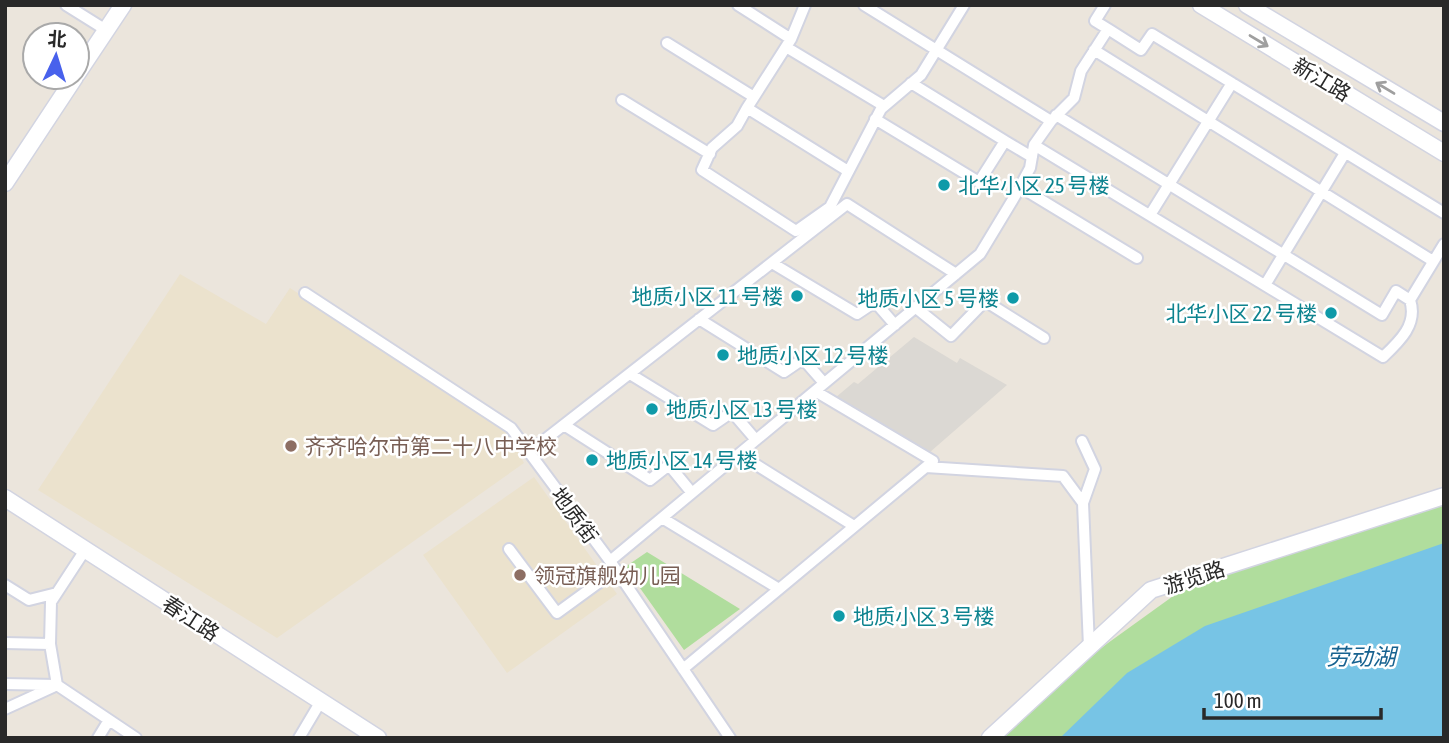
<svg xmlns="http://www.w3.org/2000/svg" width="1449" height="743" font-family="'Asap Condensed','Noto Sans SC',sans-serif">
  <rect width="100%" height="100%" fill="#ebe5dc"/>
  <path fill="#ebe2cd" d="M 180,274 L 266,324 L 290,288 L 506,429 L 524,463 L 277,638 L 38,490 Z
    M 534,477 L 617,594 L 507,673 L 423,555 Z"/>
  <path fill="#b0dd9d" d="M 1444,501 L 1444,738 L 990,738 L 1024,707 L 1108,643 L 1176,594 L 1225,572 Z
    M 647,552 L 740,609 L 684,650 L 625,567 Z"/>
  <path fill="#dbd8d3" d="M 914,337 L 957,363 L 960,358 L 1007,385 L 930,452 L 835,398 L 854,382 L 858,384 Z"/>
  <path fill="#77c4e5" d="M 1444,543 L 1444,738 L 1060,738 L 1127,673 L 1205,626 Z"/>
  <g fill="none" stroke-linecap="round" stroke-linejoin="round">
    <defs>
      <path id="street" d="M 66,5 L 106,30
        M 738,5 L 791,39
        M 805,5 L 791,39 L 747,108 L 737,126 L 712,148 L 702,170 L 796,231 L 830,207 L 881,109 L 921,75 L 964,5
        M 864,5 L 1051,121
        M 1108,29 L 1141,50 L 1152,34 L 1444,213
        M 667,43 L 754,97
        M 786,47 L 884,106
        M 1094,50 L 1433,261
        M 911,83 L 1005,141
        M 622,100 L 710,154
        M 747,108 L 848,171
        M 875,119 L 979,182 L 1005,141 L 1032,157
        M 1034,145 L 1383,357 C 1400,341 1418,324 1410,300 L 1396,291 L 1382,315 L 1056,115
        M 1020,187 L 1137,258
        M 1150,215 L 1232,83
        M 772,263 L 857,314 L 875,302 L 895,325
        M 1265,285 L 1345,153
        M 305,293 L 511,428 L 610,561 L 730,738
        M 1410,300 L 1444,244
        M 915,307 L 951,336 L 985,301 L 1044,338
        M 699,319 L 784,372 L 803,359 L 824,383
        M 630,374 L 713,425 L 732,412 L 756,440
        M 564,425 L 650,480 L 669,465 L 692,493
        M 1082,441 L 1095,469 L 1083,503 L 1089,647
        M 529,452 L 847,204 L 956,274
        M 739,454 L 854,526
        M 926,467 L 1063,476 L 1083,503
        M 662,518 L 779,589
        M 509,549 L 557,613 L 616,570
        M 610,561 L 980,254 L 1015,196 L 1030,168 L 1034,145 L 1051,121 L 1074,98 L 1081,71 L 1108,29 L 1095,21 L 1105,5
        M 5,585 L 29,600 L 57,593
        M 5,643 L 50,644
        M 683,669 L 933,461 L 815,391
        M 5,684 L 57,685 L 136,738
        M 57,685 L 50,644 L 51,602 L 85,550
        M 5,709 L 53,687
        M 98,738 L 109,720
        M 299,738 L 321,701"/>
      <path id="secondary" d="M 1201,5 L 1444,153
        M 1247,5 L 1444,123
        M 77,74 L 123,5
        M 5,183 L 75,77
        M 5,498 L 378,738
        M 990,738 L 1151,590 L 1444,496"/>
    </defs>
    <use href="#street" stroke="#d2d4e1" stroke-width="14"/>
    <use href="#secondary" stroke="#d2d4e1" stroke-width="19"/>
    <use href="#street" stroke="#fff" stroke-width="10"/>
    <use href="#secondary" stroke="#fff" stroke-width="16"/>
  </g>
  <defs><path id="oneway-shaft" d="M-6 0H5M1.5-3L5.5 0L1.5 3" fill="none" stroke-width="1.6" stroke-linecap="round" stroke-linejoin="round" transform="scale(1.75)"/></defs>
  <g stroke="#9f9f9f">
    <use href="#oneway-shaft" transform="translate(1259 41) rotate(31)"/>
    <use href="#oneway-shaft" transform="translate(1385 88) rotate(-149)"/>
  </g>
  <g fill="#0f9aa8" stroke="#fff" stroke-width="2.5">
    <circle cx="944" cy="185" r="7"/>
    <circle cx="797" cy="296" r="7"/>
    <circle cx="1013" cy="298" r="7"/>
    <circle cx="1331" cy="313" r="7"/>
    <circle cx="723" cy="355" r="7"/>
    <circle cx="652" cy="409" r="7"/>
    <circle cx="592" cy="460" r="7"/>
    <circle cx="839" cy="616" r="7"/>
  </g>
  <g fill="#8d6e63" stroke="#fff" stroke-width="2.5">
    <circle cx="291" cy="446" r="7"/>
    <circle cx="520" cy="575" r="7"/>
  </g>
  <g text-anchor="middle" dominant-baseline="central" stroke-width="5" stroke-linejoin="round" paint-order="stroke">
    <g font-size="21" fill="#292929" stroke="#fff">
      <text transform="translate(1322 79) rotate(31)">新江路</text>
      <text transform="translate(575 515) rotate(54)">地质街</text>
      <text transform="translate(1194 577) rotate(-18)">游览路</text>
      <text transform="translate(191 618) rotate(33)">春江路</text>
    </g>
    <g font-size="21" fill="#0d838f" stroke="#fff" text-anchor="start">
      <text x="958" y="185">北华小区 25 号楼</text>
      <text x="783" y="296" text-anchor="end">地质小区 11 号楼</text>
      <text x="999" y="298" text-anchor="end">地质小区 5 号楼</text>
      <text x="1317" y="313" text-anchor="end">北华小区 22 号楼</text>
      <text x="737" y="355">地质小区 12 号楼</text>
      <text x="666" y="409">地质小区 13 号楼</text>
      <text x="606" y="460">地质小区 14 号楼</text>
      <text x="853" y="616">地质小区 3 号楼</text>
    </g>
    <g font-size="21" fill="#785e54" stroke="#fff" text-anchor="start">
      <text x="305" y="446">齐齐哈尔市第二十八中学校</text>
      <text x="534" y="575">领冠旗舰幼儿园</text>
    </g>
    <g font-size="23" font-style="italic" fill="#176290" stroke="#fff">
      <text x="1361" y="657">劳动湖</text>
    </g>
  </g>
  <rect width="1449" height="743" fill="none" stroke="#292929" stroke-width="14"/>
  <g transform="translate(56 56) rotate(4)"><circle r="33" fill="#ffffff" stroke="#a9a9a9" stroke-width="2"/>
  <path d="M0-5L12 26L0 18L-12 26Z" fill="#4861ec"/>
  <text y="-10" font-size="19" font-weight="bold" text-anchor="middle" fill="#292929">北</text>
  </g>
  <path d="M1204 708v10h177v-10" fill="none" stroke="#292929" stroke-width="3.5"/>
  <text x="1214" y="708" font-size="21" fill="#292929" stroke="#ffffff" stroke-width="5" paint-order="stroke">100 m</text>
</svg>
